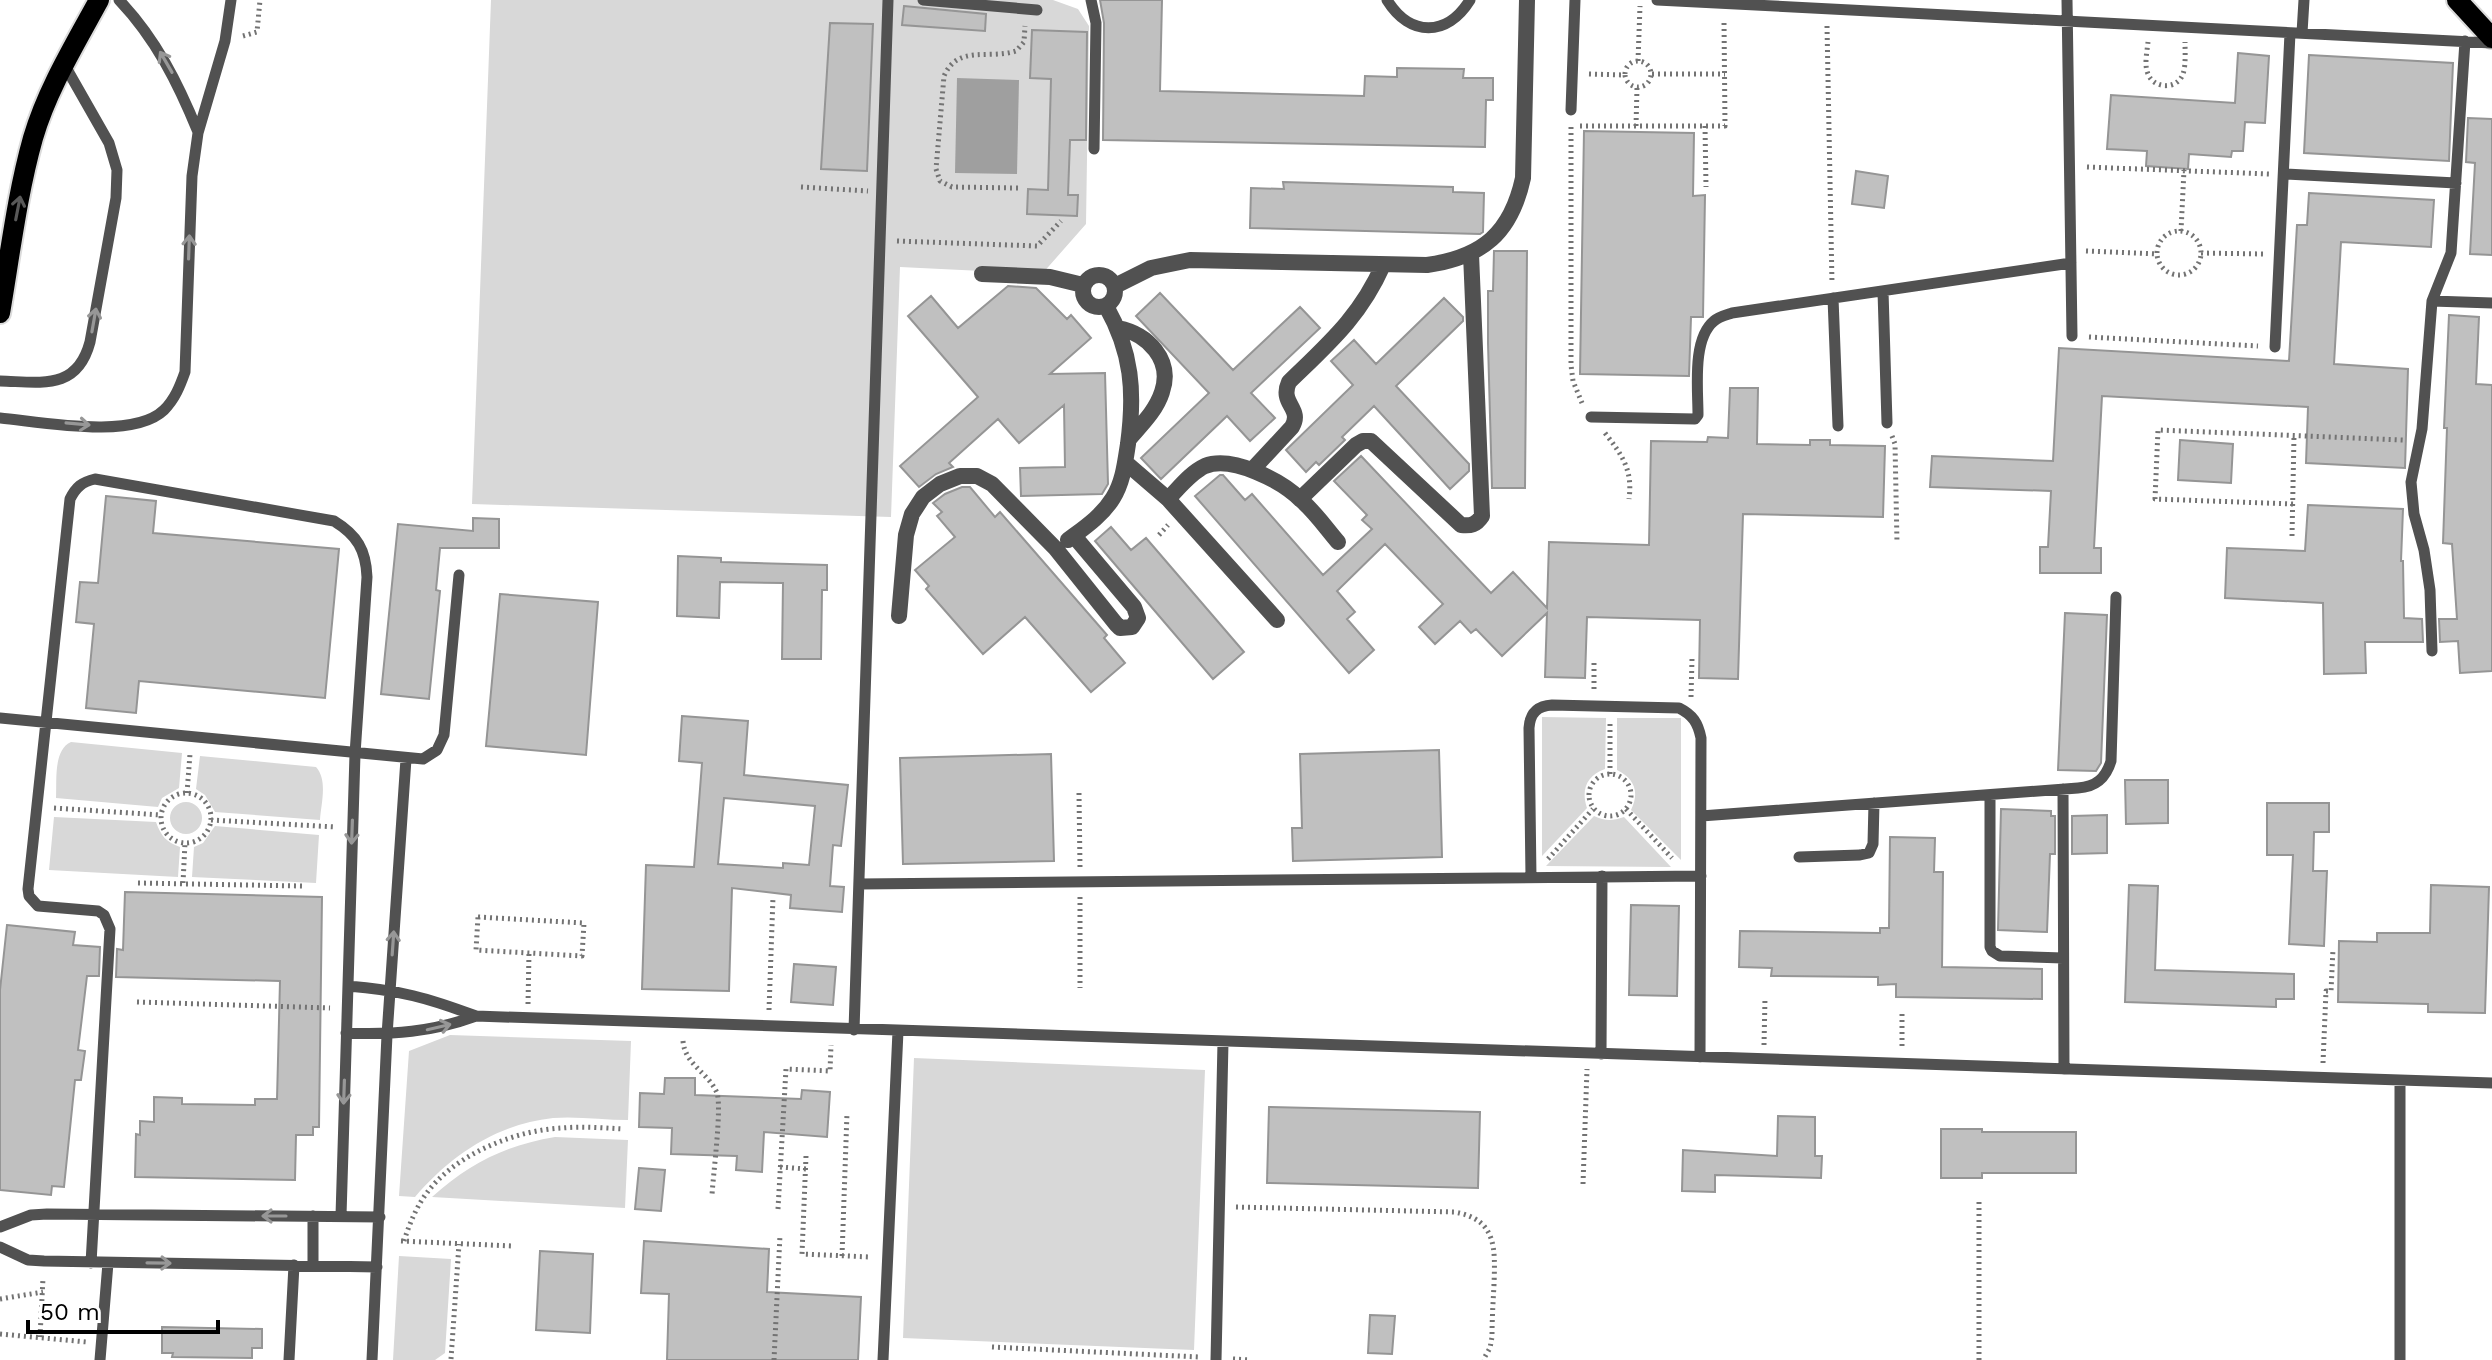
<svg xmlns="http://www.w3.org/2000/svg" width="2492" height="1360" font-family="'Work Sans',sans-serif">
  <rect width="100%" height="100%" fill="#fff"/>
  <path fill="#d8d8d8" d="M 491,0 L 1053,0 L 1078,9 L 1089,26 L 1086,224 L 1042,274 L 900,267 L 891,517 L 472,504 Z
    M 1542,717 L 1606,718 L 1605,769 C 1586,776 1581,790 1587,808 L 1542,856 Z
    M 1617,718 L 1681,718 L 1681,860 L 1631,810 C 1640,792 1634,778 1617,770 Z
    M 71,742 L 182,753 L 179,788 L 162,798 L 158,807 L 56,798 C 57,781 53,750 71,742 Z
    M 200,756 L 316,767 C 328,780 321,804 320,820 L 215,812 L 205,795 L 196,789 Z
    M170 818a16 16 0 1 1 32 0a16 16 0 1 1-32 0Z
    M 1594,816 C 1605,821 1612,821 1624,817 L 1671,867 L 1546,866 Z
    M 54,817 L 156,822 C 161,836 166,842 180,847 L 178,877 L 49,870 Z
    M 215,826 L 319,835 L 316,883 L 192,877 L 194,847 L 203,843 Z
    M 450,1035 L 631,1041 L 628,1120 C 604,1120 577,1116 553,1118 C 497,1124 451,1155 415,1197 L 399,1196 L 409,1051 Z
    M 914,1058 L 1205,1070 L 1194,1350 L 903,1338 Z
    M 555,1137 L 628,1140 L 625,1208 L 432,1197 C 469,1164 506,1145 555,1137 Z
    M 399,1256 L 451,1259 L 445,1353 L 435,1360 L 393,1360 Z"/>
  <path fill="#9f9f9f" d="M 957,78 L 1019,80 L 1017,174 L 955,173 Z"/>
  <path fill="#c0c0c0" stroke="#959595" stroke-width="2" fill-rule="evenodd" d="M 1100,0 L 1162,0 L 1160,91 L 1364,96 L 1365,76 L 1397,77 L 1397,68 L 1464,69 L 1463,78 L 1493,78 L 1493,100 L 1486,100 L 1485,147 L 1103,140 L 1104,23 Z
    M 904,6 L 986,14 L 985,31 L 902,25 Z
    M 830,23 L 873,24 L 867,171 L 821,169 Z
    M 1032,30 L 1087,32 L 1086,140 L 1070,140 L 1068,195 L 1078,195 L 1077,216 L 1027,214 L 1028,189 L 1048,190 L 1051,79 L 1030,78 Z
    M 2238,53 L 2269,56 L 2265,123 L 2245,122 L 2243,151 L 2232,151 L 2231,157 L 2189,154 L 2188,169 L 2146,166 L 2147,151 L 2107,149 L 2111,95 L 2235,103 Z
    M 2309,55 L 2453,63 L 2449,161 L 2304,153 Z
    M 2468,118 L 2492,119 L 2492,255 L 2470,254 L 2475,163 L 2466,162 Z
    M 1584,131 L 1694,133 L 1693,196 L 1705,195 L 1703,317 L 1691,317 L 1689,376 L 1580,374 Z
    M 1856,171 L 1888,176 L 1884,208 L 1852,204 Z
    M 1283,182 L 1453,187 L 1453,192 L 1484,193 L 1483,232 L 1480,234 L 1250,228 L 1251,188 L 1284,189 Z
    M 2309,193 L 2434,200 L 2431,247 L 2341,242 L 2334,364 L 2408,369 L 2405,468 L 2306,463 L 2308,407 L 2102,396 L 2094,548 L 2101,548 L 2101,573 L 2040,573 L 2040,547 L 2048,547 L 2051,491 L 1930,487 L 1932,456 L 2053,461 L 2059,348 L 2289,361 L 2297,225 L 2307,225 Z
    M 1494,251 L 1527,251 L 1525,488 L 1492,488 L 1488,343 L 1488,291 L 1493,291 Z
    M 1008,286 L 1036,288 L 1067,319 L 1071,315 L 1091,338 L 1050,374 L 1105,373 L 1108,484 L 1102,494 L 1021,496 L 1020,468 L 1065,467 L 1064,405 L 1019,443 L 998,419 L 949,463 L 953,467 L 936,474 L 919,487 L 900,466 L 978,397 L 908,316 L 931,296 L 958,328 Z
    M 1160,293 L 1233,370 L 1300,307 L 1320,328 L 1251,393 L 1275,418 L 1250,441 L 1227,416 L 1161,479 L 1141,458 L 1209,393 L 1136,316 Z
    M 1444,298 L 1463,317 L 1463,321 L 1396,386 L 1469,464 L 1469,471 L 1450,489 L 1374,406 L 1342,437 L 1345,440 L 1319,465 L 1316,462 L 1306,472 L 1286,450 L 1353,385 L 1331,361 L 1354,340 L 1376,364 Z
    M 2449,315 L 2479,317 L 2476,384 L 2492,385 L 2492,671 L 2460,673 L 2458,641 L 2440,642 L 2439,619 L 2457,619 L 2452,544 L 2443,543 L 2447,428 L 2444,428 Z
    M 1730,388 L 1758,388 L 1757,444 L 1810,445 L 1810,440 L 1830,440 L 1830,445 L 1885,446 L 1883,517 L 1743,514 L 1738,679 L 1699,678 L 1700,620 L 1587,617 L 1585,678 L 1545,677 L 1547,613 L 1502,656 L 1476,629 L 1471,633 L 1460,621 L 1435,644 L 1419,627 L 1443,604 L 1385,544 L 1337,591 L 1355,612 L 1347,619 L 1374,650 L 1349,673 L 1195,496 L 1220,475 L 1223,475 L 1245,500 L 1252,494 L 1323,575 L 1372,529 L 1362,520 L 1367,515 L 1334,481 L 1361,456 L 1491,593 L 1513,572 L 1547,608 L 1549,542 L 1649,545 L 1651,441 L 1707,442 L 1708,437 L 1728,438 Z
    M 2180,440 L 2233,444 L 2231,483 L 2178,480 Z
    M 962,487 L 970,487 L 995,517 L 1000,512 L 1107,635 L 1104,638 L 1125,663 L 1091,692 L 1025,617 L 983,654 L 926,589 L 929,586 L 915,570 L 955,537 L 937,516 L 942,512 L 933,503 L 945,494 Z
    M 106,496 L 156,501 L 153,533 L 339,549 L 325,698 L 139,681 L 136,713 L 86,708 L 94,624 L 76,622 L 80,582 L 98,583 Z
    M 2308,505 L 2403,509 L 2401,561 L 2403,561 L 2404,618 L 2422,619 L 2423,642 L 2365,642 L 2366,673 L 2324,674 L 2323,603 L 2225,598 L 2227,548 L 2305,551 Z
    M 473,518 L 499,519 L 499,548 L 440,548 L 436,590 L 440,591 L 429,699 L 381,694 L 398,524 L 473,531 Z
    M 1111,527 L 1131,550 L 1146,538 L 1244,652 L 1213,679 L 1095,541 Z
    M 678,556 L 721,558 L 721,562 L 827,565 L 827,590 L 822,590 L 821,659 L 782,659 L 783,583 L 720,582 L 719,618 L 677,616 Z
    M 500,594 L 598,602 L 586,755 L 486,746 Z
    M 2065,613 L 2107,615 L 2101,763 L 2096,771 L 2058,770 Z
    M 682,716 L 748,721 L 744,775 L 848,785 L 841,846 L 833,845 L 830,886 L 844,887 L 842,912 L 790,908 L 791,895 L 732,888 L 729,991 L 642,989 L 646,865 L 694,867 L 702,763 L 679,761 ZM 724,798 L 815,806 L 809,865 L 783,863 L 783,868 L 718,864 Z
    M 1439,750 L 1442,857 L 1293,861 L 1292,828 L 1302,828 L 1300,754 Z
    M 1051,754 L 1054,861 L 903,864 L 900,758 Z
    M 2125,780 L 2168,780 L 2168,823 L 2126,824 Z
    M 2267,803 L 2329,803 L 2329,832 L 2314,832 L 2313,871 L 2327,871 L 2324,946 L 2289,944 L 2293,855 L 2267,855 Z
    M 2001,809 L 2051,811 L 2051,816 L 2055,816 L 2055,854 L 2050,854 L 2047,932 L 1998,930 Z
    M 2107,815 L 2107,853 L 2072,854 L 2072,816 Z
    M 1890,837 L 1935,838 L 1934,872 L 1943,872 L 1942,967 L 2042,969 L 2042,999 L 1896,997 L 1896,984 L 1878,985 L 1878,977 L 1771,976 L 1772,968 L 1739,967 L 1740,931 L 1880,933 L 1880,928 L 1889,928 Z
    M 2129,885 L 2158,886 L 2155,970 L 2294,974 L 2294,999 L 2276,999 L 2276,1007 L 2125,1002 Z
    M 2431,885 L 2489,887 L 2485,1013 L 2428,1012 L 2428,1004 L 2338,1002 L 2339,941 L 2377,942 L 2377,933 L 2430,933 Z
    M 125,892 L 322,897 L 319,1127 L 313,1127 L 313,1135 L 296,1135 L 295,1180 L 135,1177 L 136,1134 L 140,1135 L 140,1121 L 154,1122 L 154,1097 L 182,1098 L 182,1104 L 255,1105 L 255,1099 L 277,1099 L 280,981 L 116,977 L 117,949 L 123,950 Z
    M 1631,905 L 1679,906 L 1677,996 L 1629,995 Z
    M 7,925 L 75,932 L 73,945 L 100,947 L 99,976 L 87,976 L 78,1050 L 85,1051 L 81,1080 L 75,1080 L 64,1187 L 52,1186 L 51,1195 L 0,1190 L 0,990 Z
    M 794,964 L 836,967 L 833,1005 L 791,1002 Z
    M 665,1078 L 695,1078 L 695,1095 L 801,1099 L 802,1090 L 830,1092 L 827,1137 L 764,1132 L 762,1172 L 736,1170 L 737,1156 L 671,1154 L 672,1128 L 639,1127 L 640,1093 L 664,1094 Z
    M 1269,1107 L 1480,1112 L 1478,1188 L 1267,1183 Z
    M 1778,1116 L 1815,1117 L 1815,1156 L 1822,1156 L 1821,1178 L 1715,1175 L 1715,1192 L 1682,1191 L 1683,1150 L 1777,1156 Z
    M 1941,1129 L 1982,1129 L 1982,1132 L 2076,1132 L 2076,1173 L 1982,1173 L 1982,1178 L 1941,1178 Z
    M 639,1168 L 665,1170 L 661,1211 L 635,1209 Z
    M 644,1241 L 769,1249 L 767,1292 L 861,1297 L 858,1360 L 667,1360 L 669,1294 L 641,1293 Z
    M 540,1251 L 593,1254 L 590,1333 L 536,1330 Z
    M 1370,1315 L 1395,1316 L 1392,1354 L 1368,1353 Z
    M 162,1327 L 262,1329 L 262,1348 L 252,1348 L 252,1358 L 172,1357 L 173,1353 L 162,1353 Z"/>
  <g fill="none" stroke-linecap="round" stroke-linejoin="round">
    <defs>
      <path id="primary" d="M 2457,0 L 2492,38
        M 0,313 C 10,255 17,195 33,138 C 47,90 75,44 99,0"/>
    </defs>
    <use href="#primary" stroke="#dbdbdb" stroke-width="24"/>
    <path stroke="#737373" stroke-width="5" stroke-dasharray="2 4" stroke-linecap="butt" d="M 1827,26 L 1832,284
      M 243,36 L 257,32 L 260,0
      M 2148,42 C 2147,52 2144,65 2148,74 C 2154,89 2177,90 2183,74 C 2186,65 2185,52 2185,42
      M1625 74a13 13 0 1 1 26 0a13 13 0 1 1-26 0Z
      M 1638,61 L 1640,6
      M 1589,74 L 1624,75
      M 1652,74 L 1725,74
      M 1580,126 L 1725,126 L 1724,21
      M 1636,126 L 1637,88
      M 1705,126 L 1706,187
      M 1571,127 L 1571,365 L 1573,381 L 1582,403
      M 2087,167 L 2269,174
      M 801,187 L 868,191
      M 1018,188 L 952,187 L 940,181 L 936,169 L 944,76 C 958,44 989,60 1016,51 L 1024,42 L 1025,26
      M 2181,231 L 2184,170
      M2157 253a22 22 0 1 1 44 0a22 22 0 1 1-44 0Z
      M 897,241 L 1037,246 L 1061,221
      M 2086,251 L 2157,254
      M 2201,253 L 2264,254
      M 2089,337 L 2258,346
      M 1605,433 C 1622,455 1633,470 1629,499
      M 1892,436 L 1895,444 L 1897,543
      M 2293,504 L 2155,499 L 2158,430 L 2403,440
      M 1159,535 L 1168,525
      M 2292,536 L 2294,436
      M 1594,689 L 1594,659
      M 1691,697 L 1692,659
      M1589 795a21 21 0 1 1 42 0a21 21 0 1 1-42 0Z
      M 1610,774 L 1610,723
      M 187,793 L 190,754
      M 1079,793 L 1080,867
      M161 818a25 25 0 1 1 50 0a25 25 0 1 1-50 0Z
      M 54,808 L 161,815
      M 1626,809 L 1672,858
      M 211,820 L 336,827
      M 1548,859 L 1593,809
      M 138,883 L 302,886
      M 183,883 L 185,843
      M 1080,897 L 1080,988
      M 478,917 L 584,923 L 582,956 L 476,950 Z
      M 137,1002 L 330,1008
      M 528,1004 L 529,953
      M 769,1010 L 773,897
      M 683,1041 C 685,1065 708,1072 717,1093 C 722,1107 713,1176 712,1195
      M 1764,1045 L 1765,998
      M 1902,1046 L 1902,1011
      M 2323,1063 L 2326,991 L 2331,991 L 2333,949
      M 806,1156 L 802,1254 L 870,1257
      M 780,1167 L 806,1169
      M 1583,1184 L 1587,1069
      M 1236,1207 L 1454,1212 C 1498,1219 1495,1250 1494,1285 C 1493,1303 1492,1320 1492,1337 L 1490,1348 L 1483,1360
      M 778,1209 L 786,1069 L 830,1071 L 831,1045
      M 401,1241 L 512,1246
      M 404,1241 C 411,1219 420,1198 437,1181 C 467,1150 519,1130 562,1128 C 582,1126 604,1128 624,1129
      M 842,1256 L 847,1113
      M 0,1299 L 43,1292
      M 0,1334 L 87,1342
      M 40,1337 L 43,1278
      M 992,1347 L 1199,1357
      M 451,1359 L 459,1244
      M 1233,1359 L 1251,1360
      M 774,1360 L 780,1235
      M 1979,1360 L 1979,1202"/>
    <path stroke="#515151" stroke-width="11" d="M 119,0 C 156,39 178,83 198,132
      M 923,0 L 1037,10
      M 1091,0 L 1096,23 L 1094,149
      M 1387,0 C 1410,37 1447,37 1470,0
      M 1657,0 L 2492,43
      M 2067,0 L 2072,336
      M 2302,33 L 2304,0
      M 1571,110 L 1575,0
      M 2284,174 L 2456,183
      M 1883,291 L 1887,423
      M 1833,298 L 1838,426
      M 2432,301 L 2492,303
      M 2275,347 L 2290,33
      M 0,381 C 41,382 77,391 90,342 L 116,198 L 117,170 L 109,143 L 64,64
      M 1591,417 L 1695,419 L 1698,415 C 1698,388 1692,339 1714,321 C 1718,317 1726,315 1732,313 L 2071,263
      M 0,418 C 42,422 133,440 164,410 C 175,399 180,386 185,372 L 192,176 L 198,133 L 225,41 L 231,0
      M 2432,651 L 2430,590 L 2424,550 L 2414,514 L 2411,482 L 2422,429 L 2432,301 L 2451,253 L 2465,41
      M 0,718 L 423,759 L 437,750 L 444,735 L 459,575
      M 2063,789 L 2064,1069
      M 1990,795 L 1990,947 L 1992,951 L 2000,956 L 2063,958
      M 1701,816 L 2078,788 C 2096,787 2106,778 2111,761 L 2116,597
      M 1799,857 L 1860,855 L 1869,853 L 1873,844 L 1874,803
      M 1531,877 L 1529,728 C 1530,713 1537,706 1552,705 L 1679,708 C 1693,715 1698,723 1701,738 L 1700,1057
      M 859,884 L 1701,876
      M 348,986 C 399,990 428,998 476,1016 L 2492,1083
      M 854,1030 L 888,0
      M 346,1033 C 392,1035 432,1032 476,1016
      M 1601,1054 L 1602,876
      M 2400,1080 L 2400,1360
      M 313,1216 L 313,1265
      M 0,1227 L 31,1215 L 47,1214 L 380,1217
      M 0,1247 L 28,1260 L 44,1261 L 377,1267
      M 91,1263 L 110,929 L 104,915 L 98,911 L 38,906 L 29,896 L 28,889 L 70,499 C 76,487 82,482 95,479 L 334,521 C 357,535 366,550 367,577 L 355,754 L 341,1216
      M 100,1360 L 108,1263
      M 289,1360 L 294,1265
      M 372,1360 L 387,1035 L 406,759
      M 883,1360 L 898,1031
      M 1216,1360 L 1223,1042"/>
    <path stroke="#515151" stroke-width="16" d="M 982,274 L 1050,277 L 1083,285
      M1083 291a16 16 0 1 1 32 0a16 16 0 1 1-32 0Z
      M 1115,286 L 1151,268 L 1190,260 L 1427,265 C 1483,257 1511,233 1523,178 L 1527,0
      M 1118,328 C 1148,334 1173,360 1162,392 C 1156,411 1141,425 1129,439
      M 1125,462 L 1168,499 L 1277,620
      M 1252,470 L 1292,427 C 1303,408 1279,404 1289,382 C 1328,344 1360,317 1383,265
      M 1168,499 C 1179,488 1190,473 1205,466 C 1232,455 1282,481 1301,500 C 1315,512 1326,528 1338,542
      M 1300,499 L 1356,445 L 1363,441 L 1371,441 L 1461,525 C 1471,526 1476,525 1482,516 L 1471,254
      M 1068,540 C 1084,528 1102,516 1113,498 C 1123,482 1125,463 1128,444 C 1135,392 1132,352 1106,306
      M 899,616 L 906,535 L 912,514 L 923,497 L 940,484 L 960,476 L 977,476 L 992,484 L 1056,549 L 1116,624 L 1120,628 L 1132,627 L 1138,618 L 1134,607 L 1074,536"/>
    <use href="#primary" stroke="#000" stroke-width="20"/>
  </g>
  <defs><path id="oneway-shaft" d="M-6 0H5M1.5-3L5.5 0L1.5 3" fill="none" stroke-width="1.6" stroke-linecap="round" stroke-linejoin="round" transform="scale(2)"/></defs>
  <g stroke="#979797">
    <use href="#oneway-shaft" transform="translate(166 62) rotate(-120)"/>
    <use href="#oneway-shaft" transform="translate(189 247) rotate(-88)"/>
    <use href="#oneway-shaft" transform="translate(94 320) rotate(-80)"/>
    <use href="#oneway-shaft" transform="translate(78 424) rotate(5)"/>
    <use href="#oneway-shaft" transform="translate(352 832) rotate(92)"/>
    <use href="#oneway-shaft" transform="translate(393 943) rotate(-86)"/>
    <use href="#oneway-shaft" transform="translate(439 1027) rotate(-13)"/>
    <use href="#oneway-shaft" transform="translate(344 1092) rotate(92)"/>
    <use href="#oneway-shaft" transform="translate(274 1216) rotate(-180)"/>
    <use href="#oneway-shaft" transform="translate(159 1263) rotate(1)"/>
  </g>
  <use stroke="#595959" href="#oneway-shaft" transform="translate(18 208) rotate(-79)"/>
  <path d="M28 1320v12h190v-12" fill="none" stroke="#000000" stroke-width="4"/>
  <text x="40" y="1320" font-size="24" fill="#000000" stroke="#ffffff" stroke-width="6" paint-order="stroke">50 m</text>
</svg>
